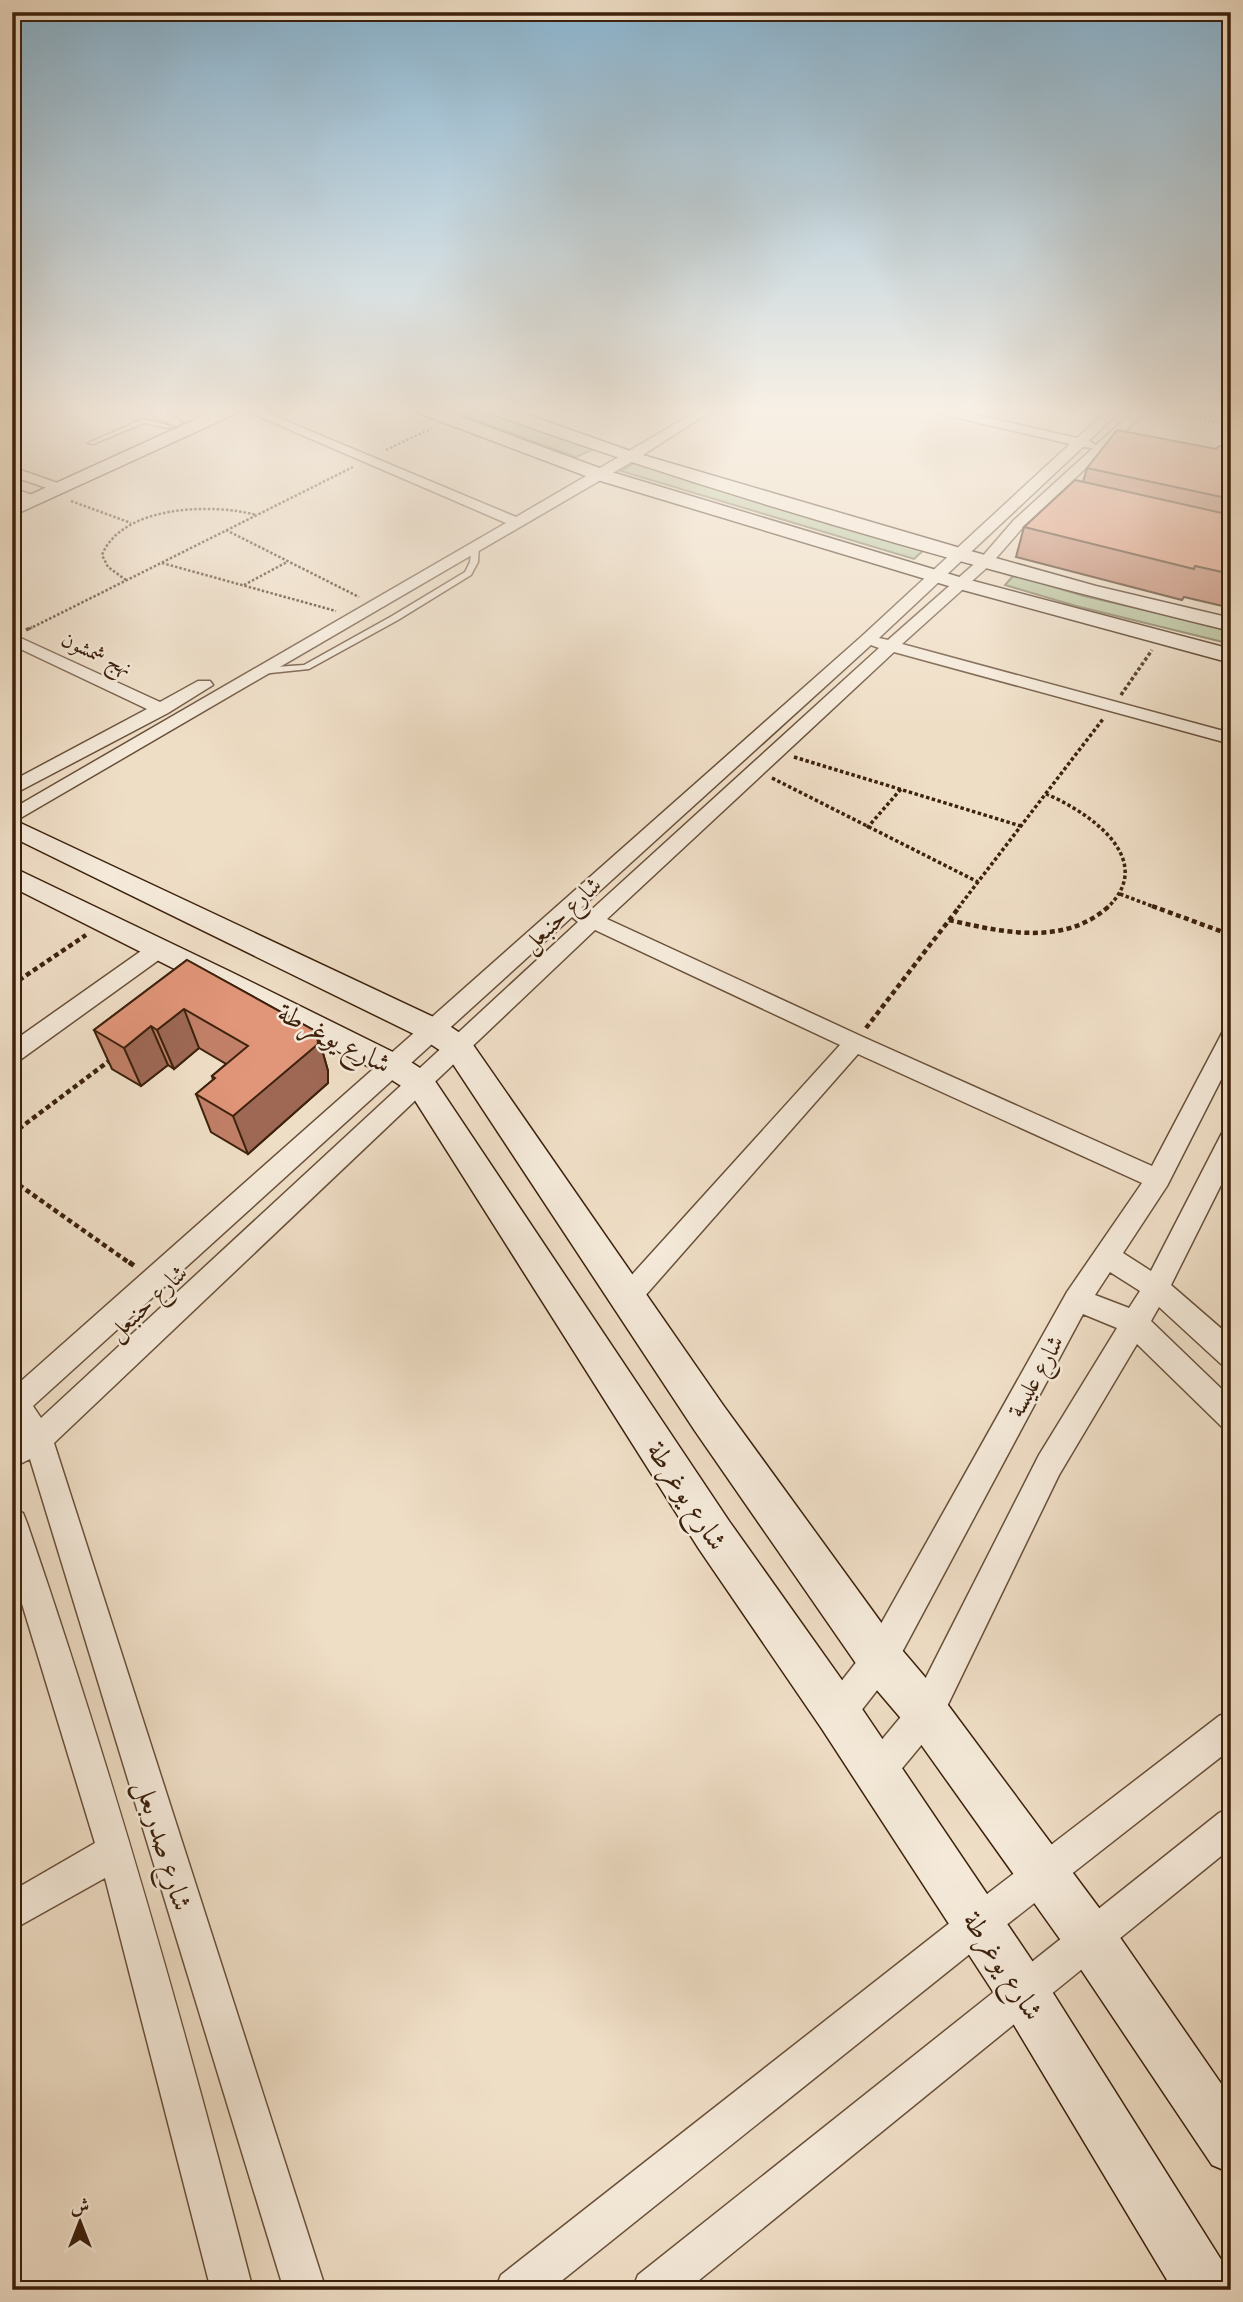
<svg xmlns="http://www.w3.org/2000/svg" width="1243" height="2302" font-family="'Gentium Book Plus',Amiri,serif">
  <rect width="100%" height="100%" fill="#efdec6"/>
  <filter id="stains"><feTurbulence type="fractalNoise" baseFrequency=".00286" numOctaves="4"/><feColorMatrix values="0 0 0 0 .2 0 0 0 0 .09 0 0 0 0 .02 0 0 0 .5 -.17"/></filter>
  <radialGradient id="worn" r=".72"><stop offset=".6" stop-color="#630" stop-opacity="0"/><stop offset="1" stop-color="#630" stop-opacity=".3"/></radialGradient>
  <path fill="#b3c29a" stroke="#787253" stroke-width="2" d="M 448,410 L 490,410 L 596,448 L 576,457 Z
    M 634,463 L 926,548 L 914,559 L 621,471 Z
    M 1014,575 L 1084,596 L 1231,630 L 1231,644 L 1076,606 L 1005,585 Z"/>
  <g fill="none" stroke-linecap="round" stroke-linejoin="round">
    <defs>
      <path id="lane" d="M 143,419 L 171,426 L 168,428 L 144,423 L 93,444 L 88,443 Z
        M 472,544 L 479,546 L 478,562 L 471,575 L 398,620 L 309,669 L 261,674 L 257,671 L 261,668 L 304,665 L 392,616 L 465,572 L 470,562 Z"/>
      <path id="street" d="M 141,410 L 158,410 L 183,422 L 177,426 L 172,425 Z
        M 244,410 L 260,410 L 516,517 L 699,410 L 713,410 L 635,460 L 12,823 L 12,809 L 506,523 Z
        M 934,410 L 955,410 L 1077,438 L 1108,410 L 1121,410 L 1089,441 L 1096,445 L 1135,410 L 1148,410 L 1024,526 L 991,564 L 902,644 L 1231,733 L 1231,744 L 894,652 L 607,919 L 863,1037 L 1152,1166 L 1220,1037 L 1223,1031 L 1231,1029 L 1231,1060 L 1167,1186 L 1123,1253 L 1151,1271 L 1222,1133 L 1231,1131 L 1231,1165 L 1171,1285 L 1231,1337 L 1231,1367 L 1221,1364 L 1159,1307 L 1151,1321 L 1231,1398 L 1231,1430 L 1221,1426 L 1137,1344 L 1059,1475 L 938,1725 L 889,1784 L 877,1789 L 865,1784 L 860,1772 L 865,1760 L 914,1701 L 1039,1455 L 1117,1328 L 1083,1314 L 892,1671 L 850,1725 L 838,1730 L 826,1725 L 821,1713 L 826,1701 L 868,1647 L 1067,1292 L 1142,1183 L 858,1054 L 637,1305 L 628,1308 L 619,1305 L 615,1297 L 619,1289 L 840,1045 L 595,930 L 54,1443 L 326,2290 L 284,2290 L 30,1459 L 12,1468 L 12,1438 L 19,1435 L 12,1424 L 12,1389 L 862,636 L 1070,444 L 936,413 ZM 1083,447 L 1093,448 L 1014,520 L 981,558 L 888,640 L 879,638 ZM 871,645 L 879,648 L 590,911 L 581,908 ZM 572,917 L 578,922 L 41,1418 L 33,1406 ZM 1110,1272 L 1140,1291 L 1129,1308 L 1095,1295 Z
        M 12,467 L 63,485 L 65,488 L 58,492 L 12,476 Z
        M 12,488 L 38,497 L 40,500 L 33,504 L 12,497 Z
        M 12,634 L 160,702 L 198,681 L 210,681 L 213,685 L 168,713 L 12,795 L 12,781 L 147,709 L 12,645 Z
        M 159,942 L 167,944 L 170,949 L 167,954 L 20,1060 L 12,1062 L 12,1042 L 151,944 Z
        M 12,1508 L 23,1513 L 27,1523 C 114,1776 186,2031 253,2290 L 211,2290 L 105,1878 L 12,1930 L 12,1891 L 95,1843 L 12,1571 Z
        M 1231,1711 L 1231,1749 L 991,1937 L 550,2290 L 495,2290 L 501,2275 L 965,1911 L 1219,1716 Z
        M 1231,1807 L 1231,1848 L 687,2290 L 632,2290 L 638,2275 L 1219,1813 Z"/>
      <path id="secondary" d="M 216,410 L 238,410 L 235,414 L 12,516 L 12,503 Z
        M 418,410 L 442,410 L 605,470 L 966,579 L 1231,649 L 1231,663 L 952,587 L 591,478 L 421,414 Z
        M 489,410 L 514,410 L 636,453 L 967,550 L 1096,586 L 1231,618 L 1231,631 C 982,571 733,500 492,414 Z
        M 12,819 L 442,1021 L 469,1039 L 723,1405 L 896,1643 L 942,1697 L 1108,1920 L 1231,2098 L 1231,2173 L 1212,2165 L 1072,1956 L 910,1729 L 864,1675 L 695,1431 L 447,1055 L 420,1037 L 12,837 Z
        M 12,867 L 229,971 L 403,1057 L 431,1075 L 729,1521 L 854,1697 L 1041,1974 L 1227,2269 L 1231,2290 L 1173,2290 L 1005,2010 L 822,1729 L 699,1549 L 409,1091 L 381,1073 L 12,887 Z"/>
    </defs>
    <use href="#lane" stroke="#69503a" stroke-width="3"/>
    <use href="#street" stroke="#69503a" stroke-width="3"/>
    <use href="#secondary" stroke="#3c210c" stroke-width="3"/>
    <path stroke="#3c210c" stroke-width="2.5" stroke-dasharray="2.5 2" stroke-linecap="butt" d="M 1155,410 L 1231,425
      M 1174,410 L 1231,421
      M 386,450 L 432,428
      M 71,501 L 131,523
      M 226,530 L 359,597
      M 162,563 L 336,611
      M 126,580 L 108,567 L 102,555 C 122,505 213,503 256,515
      M 244,585 L 287,562
      M 29,629 L 353,467"/>
    <path stroke="#3c210c" stroke-width="3.5" stroke-dasharray="3.5 2.5" stroke-linecap="butt" d="M 26,630 L 32,627
      M 1121,695 L 1152,650
      M 794,757 L 1021,826
      M 772,778 L 978,882
      M 1046,794 C 1087,811 1159,859 1107,908
      M 867,828 L 901,789
      M 1120,894 L 1157,908
      M 958,908 L 1103,719"/>
    <path stroke="#3c210c" stroke-width="4.5" stroke-dasharray="5 3.5" stroke-linecap="butt" d="M 1152,906 L 1231,935
      M 949,920 C 1001,932 1065,947 1109,906
      M 12,985 L 86,935
      M 866,1028 L 960,906
      M 12,1134 L 113,1058
      M 12,1180 L 131,1264"/>
    <path stroke="#3c210c" stroke-width="5" stroke-dasharray="6 4.5" stroke-linecap="butt" d="M 129,1262 L 137,1268"/>
    <use href="#lane" fill="#f5eada" fill-rule="evenodd"/>
    <use href="#street" fill="#f5eada" fill-rule="evenodd"/>
    <use href="#secondary" fill="#f5eada" fill-rule="evenodd"/>
  </g>
  <path fill="#c28068" stroke="#3c210c" stroke-width="2" d="M 1231,433 L 1231,608 L 1184,597 L 1182,600 L 1016,557 L 1024,527 L 1083,482 L 1087,468 L 1216,449 L 1225,447 Z
    M 187,960 L 317,1032 L 328,1071 L 328,1083 L 248,1154 L 211,1132 L 196,1094 L 213,1080 L 212,1076 L 226,1064 L 199,1048 L 174,1069 L 168,1065 L 141,1086 L 112,1069 L 94,1030 Z"/>
  <path fill="#9e6855" stroke="#3c210c" stroke-width="2" d="M 177,410 L 197,410 L 177,412 Z
    M 184,1009 L 199,1048 L 174,1069 L 157,1030 Z
    M 151,1026 L 168,1065 L 141,1086 L 124,1048 Z
    M 317,1032 L 328,1071 L 328,1083 L 248,1154 L 233,1116 Z"/>
  <path fill="#e19579" stroke="#3c210c" stroke-width="2" d="M 1117,430 L 1216,449 L 1219,446 L 1231,448 L 1231,499 L 1087,468 Z
    M 1075,480 L 1231,515 L 1231,574 L 1195,566 L 1194,569 L 1024,527 Z
    M 187,960 L 317,1032 L 318,1044 L 233,1116 L 196,1094 L 215,1078 L 212,1076 L 248,1046 L 184,1009 L 157,1030 L 151,1026 L 124,1048 L 94,1030 Z"/>
  <linearGradient id="sky" x2="0" y2="1"><stop stop-color="#89b7d5"/><stop offset="0.56" stop-color="#f8f0e5"/><stop offset="1" stop-color="#f8f0e5" stop-opacity="0"/></linearGradient>
  <rect width="1243" height="732" fill="url(#sky)"/>
  <g text-anchor="middle" dominant-baseline="central" stroke-width="5" stroke-linejoin="round" paint-order="stroke">
    <g font-size="21" fill="#3c210c" stroke="#f5eada">
      <text transform="translate(97 653) rotate(25)">نهج شمشون</text>
    </g>
    <g font-size="24" fill="#3c210c" stroke="#f5eada">
      <text transform="translate(561 914) rotate(-43)">شارع حنبعل</text>
      <text transform="translate(147 1302) rotate(-43)">شارع حنبعل</text>
      <text transform="translate(1035 1376) rotate(-61)">شارع عليسة</text>
    </g>
    <g font-size="28" fill="#3c210c" stroke="#f5eada">
      <text transform="translate(335 1037) rotate(27)">شارع يوغرطة</text>
      <text transform="translate(688 1495) rotate(57)">شارع يوغرطة</text>
      <text transform="translate(165 1845) rotate(73)">شارع صدربعل</text>
      <text transform="translate(1004 1965) rotate(57)">شارع يوغرطة</text>
    </g>
  </g>
  <rect width="1243" height="2302" fill="none" stroke="#efdec6" stroke-width="42"/>
  <rect x="14" y="14" width="1215" height="2274" fill="none" stroke="#3c210c" stroke-width="3.5"/>
  <rect x="21" y="21" width="1201" height="2260" fill="none" stroke="#3c210c" stroke-width="2"/>
  <g transform="translate(80 2222)" stroke="#f5eada" stroke-width="5" paint-order="stroke">
  <path d="M0-5L12 26L0 18L-12 26Z" fill="#3c210c"/>
  <text y="-10" font-size="19" font-weight="bold" text-anchor="middle" fill="#3c210c">ش</text>
  </g>
  <rect width="100%" height="100%" filter="url(#stains)"/>
  <rect width="100%" height="100%" fill="url(#worn)"/>
</svg>
